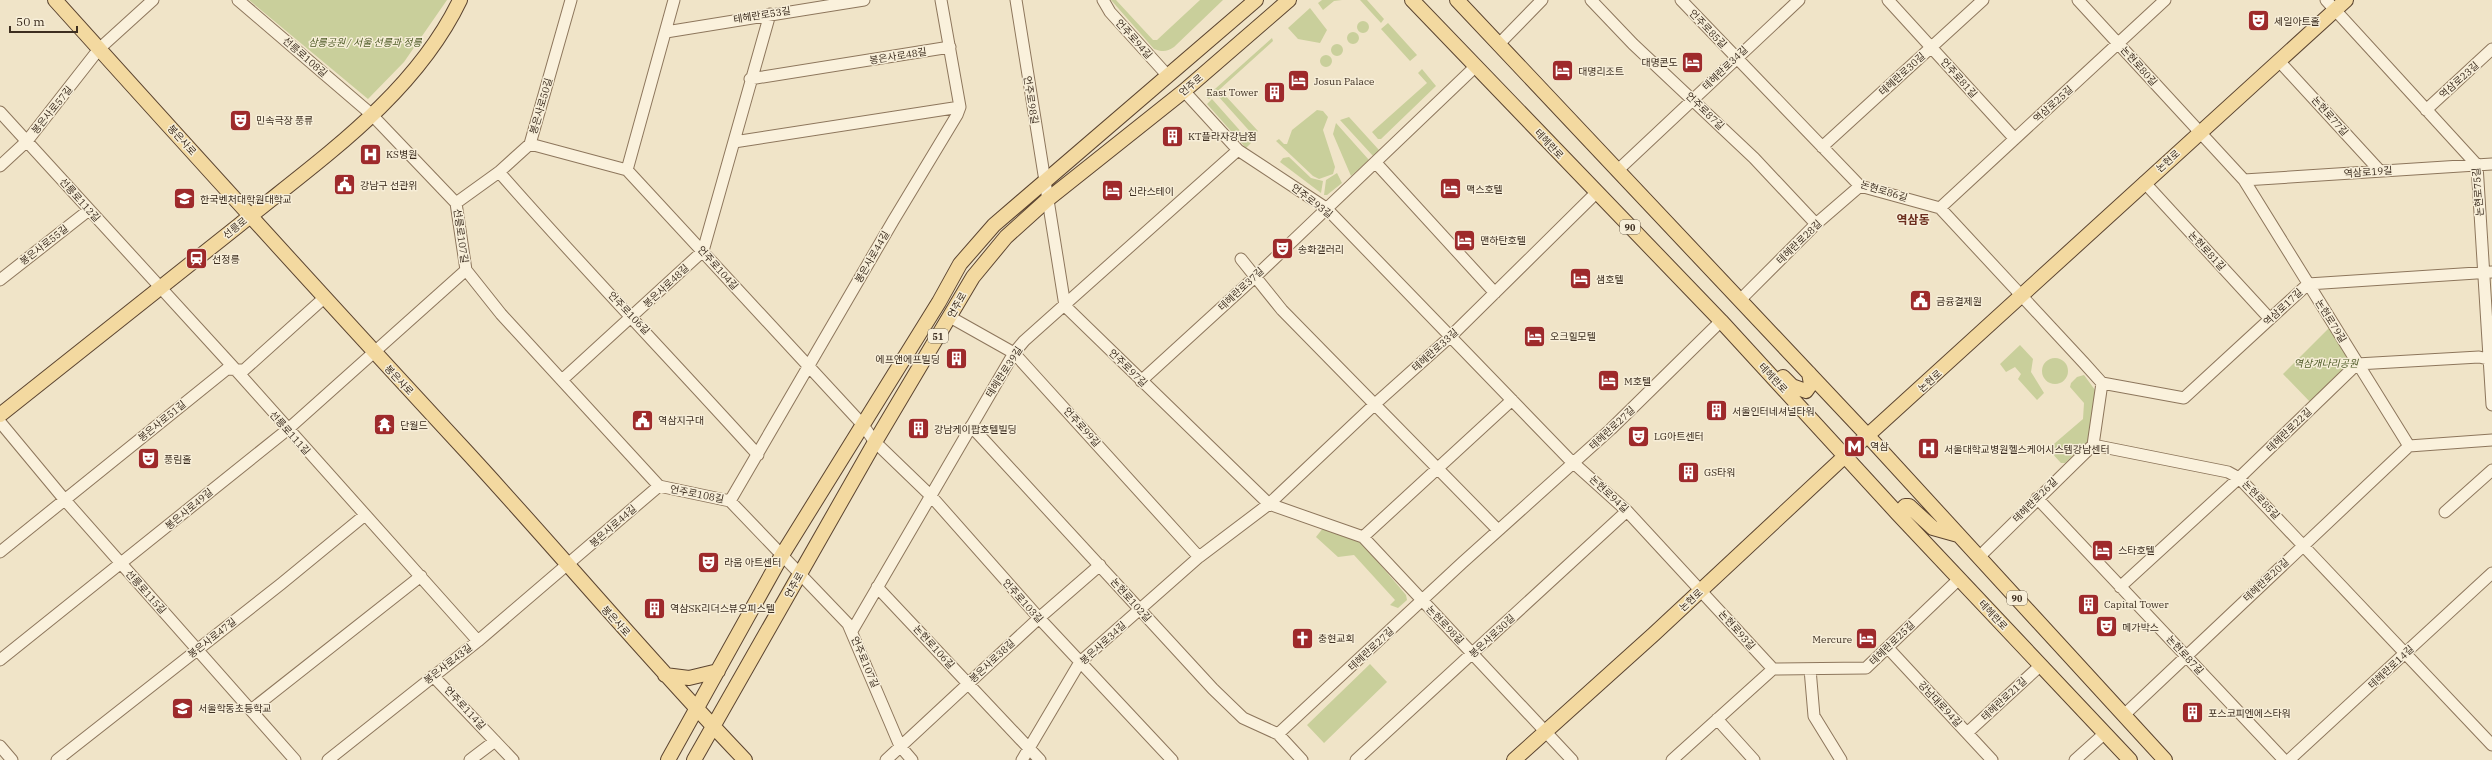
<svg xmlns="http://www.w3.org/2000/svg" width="2492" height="760" font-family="'IBM Plex Serif','Noto Sans KR',serif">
  <rect width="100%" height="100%" fill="#f0e4c8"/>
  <path fill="#c9cf9b" d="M 249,0 L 447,0 L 404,62 L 368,99 Z
    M 1111,0 L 1116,0 L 1153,40 L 1157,40 L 1200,0 L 1223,0 L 1174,47 C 1167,52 1162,52 1154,49 Z
    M 1322,0 L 1342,0 L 1334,1 L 1323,10 L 1318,3 Z
    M 1360,0 L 1367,0 L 1384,19 L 1381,23 Z
    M 1310,8 L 1327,30 L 1320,43 L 1298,39 L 1288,28 Z
    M1357 27a6 6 0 1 1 12 0a6 6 0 1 1-12 0Z
    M 1388,23 L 1417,55 L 1410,61 L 1381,29 Z
    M1347 38a6 6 0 1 1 12 0a6 6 0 1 1-12 0Z
    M 1272,38 L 1273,41 L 1209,99 L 1206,97 Z
    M1331 50a6 6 0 1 1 12 0a6 6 0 1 1-12 0Z
    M1320 61a6 6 0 1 1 12 0a6 6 0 1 1-12 0Z
    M 1422,69 L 1436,86 L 1381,139 L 1378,139 L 1372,132 L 1427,83 L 1418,73 Z
    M 1222,92 L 1258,131 L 1253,135 L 1218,96 Z
    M 1212,99 L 1251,143 L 1246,148 L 1207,104 Z
    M 1317,110 L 1323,111 L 1328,117 L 1323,130 L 1335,167 L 1333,174 L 1319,179 L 1313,176 L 1276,141 L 1279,139 L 1284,144 L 1287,144 L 1292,130 Z
    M 1349,117 L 1379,150 L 1373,156 L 1340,120 Z
    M 1336,123 L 1369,160 L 1351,176 L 1333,134 Z
    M 1289,157 L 1311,178 L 1323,181 L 1321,193 L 1280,162 L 1283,158 Z
    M 1337,173 L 1342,183 L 1327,195 L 1324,195 L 1326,180 Z
    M 2330,327 L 2356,365 L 2313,405 L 2283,374 Z
    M 2020,345 L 2033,359 L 2031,372 L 2044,393 L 2037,400 L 2018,379 L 2021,374 L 2015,367 L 2006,372 L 2000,364 Z
    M2042 371a13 13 0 1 1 26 0a13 13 0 1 1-26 0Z
    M 2084,375 L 2095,390 L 2088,441 L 2065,463 L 2061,463 L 2048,449 L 2083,419 L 2084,403 L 2070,387 L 2071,383 L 2077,377 Z
    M 1323,528 L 1362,543 L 1406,595 L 1407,600 L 1398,608 L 1390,605 L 1395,600 L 1354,555 L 1338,557 L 1316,537 Z
    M 1370,664 L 1387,682 L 1324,743 L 1307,725 Z"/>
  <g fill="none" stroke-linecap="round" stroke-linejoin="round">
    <defs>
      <path id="minor" d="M 238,0 L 371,114 L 456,203 L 466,270 L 501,314 L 659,486 L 730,501 L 848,624 L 900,746 L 912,760
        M 1016,0 L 1065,306 L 1269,504 L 1363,537 L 1572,760
        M 1103,0 L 1110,12 L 1168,76
        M 1591,0 L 1633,44 L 1754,158 L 1816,224
        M 1681,0 L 1860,186 L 1940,208 L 2084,363 L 2102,383 L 2093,445
        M 1888,0 L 2014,138
        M 2078,0 L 2244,180 L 2409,446
        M 2326,0 L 2477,165 L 2492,405
        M 666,32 L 864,0
        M 1498,45 L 1542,0
        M 2279,61 L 2380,171
        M 750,79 L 950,47
        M 1184,91 L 1238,150 L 1326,208 L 1568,458 L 1627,511 L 1773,669
        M 2426,110 L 2492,49
        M 0,112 L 235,369 L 478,641
        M 734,142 L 960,107
        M 530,144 L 627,170 L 862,424 L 875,442 L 931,496 L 1039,618 L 1172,760
        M 1822,147 L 1983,0
        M 1376,163 L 1495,293
        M 0,166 L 27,141 L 99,49 L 153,0
        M 627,170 L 674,0
        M 1618,170 L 1799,0
        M 499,172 C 583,268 672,360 758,455
        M 2244,180 L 2492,164
        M 2144,182 L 2270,319
        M 456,203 L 499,172 L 530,144 L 571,0
        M 1940,208 L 2165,0
        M 1241,259 L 1282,310 L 1498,530
        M 0,280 L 89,210
        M 1740,300 L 1816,224 L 1860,186
        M 950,317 L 1014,353 L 1199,557
        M 562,380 L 703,251 L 770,14
        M 1141,381 L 1255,277 L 1476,66
        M 2102,383 L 2184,398 L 2308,284 L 2492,272
        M 0,422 L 64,499 L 295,760
        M 971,426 L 1213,689 L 1243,718 L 1278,734 L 1302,760
        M 2093,445 L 2228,472 L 2239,478 L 2492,745
        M 2409,446 L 2492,440
        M 2037,498 L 2284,760
        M 730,501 L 893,221 L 957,115 L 960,107 L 941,0
        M 2445,512 L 2492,470
        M 1363,537 L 1512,400
        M 0,552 L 227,369 L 244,370 L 324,298
        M 1979,557 L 2093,445
        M 877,587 L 1040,760
        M 2120,587 L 2239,478 L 2357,364 L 2479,357 L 2492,360
        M 852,631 L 1014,353 L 1024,341 L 1238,150
        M 1888,648 L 1992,760
        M 0,660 L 287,430 L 466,270
        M 1810,669 L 1814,716 L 1841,760
        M 433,676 L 513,760
        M 251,710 L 421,576
        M 2124,715 L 2409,446
        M 1717,719 L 1754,760
        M 1967,733 L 2041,665
        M 1278,734 L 1462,563 L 1611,429 L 1721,321
        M 0,746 L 12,760
        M 57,760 L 281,584 L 365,515
        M 328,760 L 478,641 L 659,486
        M 470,760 L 495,741
        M 886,760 L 1039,618 L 1100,565
        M 1022,760 L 1080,662 L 1199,557 L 1269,504 L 1375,404 L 1451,336 L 1596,193
        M 1356,760 L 1627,511
        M 1672,760 L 1773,669 L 1866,668 L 1959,579
        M 2075,760 L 2105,733
        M 2289,760 L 2492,573"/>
      <path id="major" d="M 55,0 C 191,151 327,301 465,450 C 559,552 648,659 745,760
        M 1412,0 L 1721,321 L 1898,514 L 2130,760
        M 1457,0 L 1868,436 L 2165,760
        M 1783,377 L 1792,386 L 1806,391 L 1811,384 L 1809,373
        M 0,415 C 79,352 159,289 238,226 C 319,160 414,96 460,0
        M 1898,514 L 1905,506 L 1909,506 L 1933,528 L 1958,535
        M 665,675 L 689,678 L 718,671
        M 668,760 L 782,555 L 939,302 L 960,264 L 994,225 L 1256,0
        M 694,760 L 875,442 L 973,277 L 1006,237 L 1047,200 L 1184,91 L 1289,0
        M 1514,760 L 1654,634 L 1845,456 L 2346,0"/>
    </defs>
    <use href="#minor" stroke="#8d765c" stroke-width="13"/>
    <use href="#major" stroke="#5b4430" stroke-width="16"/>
    <use href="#minor" stroke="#faf1dc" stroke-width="11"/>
    <use href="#major" stroke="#f3d9a0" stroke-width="14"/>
  </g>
  <defs>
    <symbol id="theatre-square" viewBox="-11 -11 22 22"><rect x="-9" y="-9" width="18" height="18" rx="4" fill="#9e2a2b" stroke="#f7eed8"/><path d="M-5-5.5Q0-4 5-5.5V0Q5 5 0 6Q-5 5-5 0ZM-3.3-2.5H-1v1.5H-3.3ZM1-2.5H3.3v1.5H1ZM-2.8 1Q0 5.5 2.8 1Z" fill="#fff"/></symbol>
    <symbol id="hotel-square" viewBox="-11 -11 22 22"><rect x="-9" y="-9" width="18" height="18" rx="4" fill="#9e2a2b" stroke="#f7eed8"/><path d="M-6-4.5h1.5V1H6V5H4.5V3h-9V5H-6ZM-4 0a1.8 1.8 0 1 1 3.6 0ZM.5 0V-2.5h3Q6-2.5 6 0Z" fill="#fff"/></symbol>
    <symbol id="building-square" viewBox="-11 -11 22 22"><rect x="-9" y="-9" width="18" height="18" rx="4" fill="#9e2a2b" stroke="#f7eed8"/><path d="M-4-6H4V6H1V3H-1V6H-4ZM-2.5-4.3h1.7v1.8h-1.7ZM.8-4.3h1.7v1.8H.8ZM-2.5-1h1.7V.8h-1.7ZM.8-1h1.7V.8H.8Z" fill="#fff"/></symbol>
    <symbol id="hospital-square" viewBox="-11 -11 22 22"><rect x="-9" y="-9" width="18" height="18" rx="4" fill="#9e2a2b" stroke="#f7eed8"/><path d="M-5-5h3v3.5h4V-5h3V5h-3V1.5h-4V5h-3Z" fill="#fff"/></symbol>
    <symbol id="civic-square" viewBox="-11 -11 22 22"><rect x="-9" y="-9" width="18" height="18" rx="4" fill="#9e2a2b" stroke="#f7eed8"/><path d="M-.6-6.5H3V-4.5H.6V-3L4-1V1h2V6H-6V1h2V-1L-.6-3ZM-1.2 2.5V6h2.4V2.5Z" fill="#fff"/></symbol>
    <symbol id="university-square" viewBox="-11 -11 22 22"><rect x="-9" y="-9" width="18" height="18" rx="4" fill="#9e2a2b" stroke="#f7eed8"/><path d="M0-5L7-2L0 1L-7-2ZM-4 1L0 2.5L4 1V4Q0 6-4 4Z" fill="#fff"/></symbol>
    <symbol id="station-square" viewBox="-11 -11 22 22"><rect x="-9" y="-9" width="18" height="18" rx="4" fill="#9e2a2b" stroke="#f7eed8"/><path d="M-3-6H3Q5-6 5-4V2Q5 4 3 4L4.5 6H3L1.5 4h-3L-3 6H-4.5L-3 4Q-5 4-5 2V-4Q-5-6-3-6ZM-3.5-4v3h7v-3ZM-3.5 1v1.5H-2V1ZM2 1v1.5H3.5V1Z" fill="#fff"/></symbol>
    <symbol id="temple-square" viewBox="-11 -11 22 22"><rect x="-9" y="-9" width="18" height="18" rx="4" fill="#9e2a2b" stroke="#f7eed8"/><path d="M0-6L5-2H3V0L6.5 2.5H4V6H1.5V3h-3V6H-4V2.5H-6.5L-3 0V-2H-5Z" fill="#fff"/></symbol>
    <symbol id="metro-square" viewBox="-11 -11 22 22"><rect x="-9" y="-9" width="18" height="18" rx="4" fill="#9e2a2b" stroke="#f7eed8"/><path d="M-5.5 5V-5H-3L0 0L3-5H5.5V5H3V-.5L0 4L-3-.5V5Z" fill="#fff"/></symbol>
    <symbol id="church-square" viewBox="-11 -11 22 22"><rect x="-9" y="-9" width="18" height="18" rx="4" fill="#9e2a2b" stroke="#f7eed8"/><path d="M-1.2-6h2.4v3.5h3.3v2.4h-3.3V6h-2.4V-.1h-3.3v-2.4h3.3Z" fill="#fff"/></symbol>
    <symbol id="school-square" viewBox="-11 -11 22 22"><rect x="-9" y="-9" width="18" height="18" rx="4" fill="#9e2a2b" stroke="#f7eed8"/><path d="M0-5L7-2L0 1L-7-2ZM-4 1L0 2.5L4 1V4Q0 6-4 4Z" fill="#fff"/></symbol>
  </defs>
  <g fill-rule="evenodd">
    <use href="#theatre-square" x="2246" y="8" width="25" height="25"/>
    <use href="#hotel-square" x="1680" y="50" width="25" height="25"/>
    <use href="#hotel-square" x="1550" y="58" width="25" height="25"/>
    <use href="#hotel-square" x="1286" y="68" width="25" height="25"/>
    <use href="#building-square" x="1262" y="80" width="25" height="25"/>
    <use href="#theatre-square" x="228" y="108" width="25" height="25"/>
    <use href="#building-square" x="1160" y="124" width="25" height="25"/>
    <use href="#hospital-square" x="358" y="142" width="25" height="25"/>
    <use href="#civic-square" x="332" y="172" width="25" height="25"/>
    <use href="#hotel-square" x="1438" y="176" width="25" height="25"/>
    <use href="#hotel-square" x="1100" y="178" width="25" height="25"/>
    <use href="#university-square" x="172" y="186" width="25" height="25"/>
    <use href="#hotel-square" x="1452" y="228" width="25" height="25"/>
    <use href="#theatre-square" x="1270" y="236" width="25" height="25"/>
    <use href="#station-square" x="184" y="246" width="25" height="25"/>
    <use href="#hotel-square" x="1568" y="266" width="25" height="25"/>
    <use href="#civic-square" x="1908" y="288" width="25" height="25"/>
    <use href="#hotel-square" x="1522" y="324" width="25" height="25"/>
    <use href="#building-square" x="944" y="346" width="25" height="25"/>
    <use href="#hotel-square" x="1596" y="368" width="25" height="25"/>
    <use href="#building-square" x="1704" y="398" width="25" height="25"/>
    <use href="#civic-square" x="630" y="408" width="25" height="25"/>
    <use href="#temple-square" x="372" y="412" width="25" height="25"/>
    <use href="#building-square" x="906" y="416" width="25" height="25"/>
    <use href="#theatre-square" x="1626" y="424" width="25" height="25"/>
    <use href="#metro-square" x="1842" y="434" width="25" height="25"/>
    <use href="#hospital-square" x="1916" y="436" width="25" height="25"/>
    <use href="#theatre-square" x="136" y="446" width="25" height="25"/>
    <use href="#building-square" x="1676" y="460" width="25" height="25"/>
    <use href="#hotel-square" x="2090" y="538" width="25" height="25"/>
    <use href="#theatre-square" x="696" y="550" width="25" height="25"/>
    <use href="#building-square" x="2076" y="592" width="25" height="25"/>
    <use href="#building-square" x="642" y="596" width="25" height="25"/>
    <use href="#theatre-square" x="2094" y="614" width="25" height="25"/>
    <use href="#church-square" x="1290" y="626" width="25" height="25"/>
    <use href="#hotel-square" x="1854" y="626" width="25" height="25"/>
    <use href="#school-square" x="170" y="696" width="25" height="25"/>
    <use href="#building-square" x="2180" y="700" width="25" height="25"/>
  </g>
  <g text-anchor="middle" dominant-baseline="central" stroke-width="3" stroke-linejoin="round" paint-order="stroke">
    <g fill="#f7eed8" stroke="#756857" stroke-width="1">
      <rect x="1620" y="220" width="20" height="14" rx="3"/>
      <rect x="928" y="329" width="20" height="14" rx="3"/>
      <rect x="2007" y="591" width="20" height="14" rx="3"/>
    </g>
    <g font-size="9" font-weight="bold" fill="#3d2e20">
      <text x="1630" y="227">90</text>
      <text x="938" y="336">51</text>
      <text x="2017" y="598">90</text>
    </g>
    <g font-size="10" fill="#3d2e20" stroke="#f7eed8">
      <text transform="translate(762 15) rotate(-9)">테헤란로53길</text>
      <text transform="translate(1708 29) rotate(46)">언주로85길</text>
      <text transform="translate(1134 39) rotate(48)">언주로94길</text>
      <text transform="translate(898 56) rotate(-9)">봉은사로48길</text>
      <text transform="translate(305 57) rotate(41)">선릉로108길</text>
      <text transform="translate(2139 66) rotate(48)">논현로80길</text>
      <text transform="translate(1725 68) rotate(-44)">테헤란로34길</text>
      <text transform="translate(1902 74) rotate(-42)">테헤란로30길</text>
      <text transform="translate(1959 78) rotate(48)">언주로81길</text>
      <text transform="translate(2459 80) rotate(-42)">역삼로23길</text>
      <text transform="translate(1191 85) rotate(-40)">언주로</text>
      <text transform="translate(1031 100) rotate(81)">언주로98길</text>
      <text transform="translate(2053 104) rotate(-42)">역삼로25길</text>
      <text transform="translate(541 106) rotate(-74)">봉은사로50길</text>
      <text transform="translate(52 110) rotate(-51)">봉은사로57길</text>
      <text transform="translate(1705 111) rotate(44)">언주로87길</text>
      <text transform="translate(2330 116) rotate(48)">논현로77길</text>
      <text transform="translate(182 140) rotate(48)">봉은사로</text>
      <text transform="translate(1549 144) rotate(47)">테헤란로</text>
      <text transform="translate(2168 161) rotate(-42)">논현로</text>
      <text transform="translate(2368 172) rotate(-4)">역삼로19길</text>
      <text transform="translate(1884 191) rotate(17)">논현로86길</text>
      <text transform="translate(2478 192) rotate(-95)">논현로75길</text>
      <text transform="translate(80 200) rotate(48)">선릉로112길</text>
      <text transform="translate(1312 201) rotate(37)">언주로93길</text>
      <text transform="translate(235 228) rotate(-39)">선릉로</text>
      <text transform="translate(461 236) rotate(82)">선릉로107길</text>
      <text transform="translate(1799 242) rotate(-44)">테헤란로28길</text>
      <text transform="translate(44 245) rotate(-38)">봉은사로55길</text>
      <text transform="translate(2207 251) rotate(47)">논현로81길</text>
      <text transform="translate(872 257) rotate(-60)">봉은사로44길</text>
      <text transform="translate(718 268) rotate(48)">언주로104길</text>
      <text transform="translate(666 286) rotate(-43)">봉은사로48길</text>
      <text transform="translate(1241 289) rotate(-43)">테헤란로37길</text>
      <text transform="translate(957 305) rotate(-60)">언주로</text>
      <text transform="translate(2283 307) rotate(-43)">역삼로17길</text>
      <text transform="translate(629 313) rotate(46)">언주로106길</text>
      <text transform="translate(2331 321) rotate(58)">논현로79길</text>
      <text transform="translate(1435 350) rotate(-42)">테헤란로33길</text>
      <text transform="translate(1128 368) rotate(44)">언주로97길</text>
      <text transform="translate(1004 372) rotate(-57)">테헤란로39길</text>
      <text transform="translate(1773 378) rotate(47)">테헤란로</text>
      <text transform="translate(399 380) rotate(47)">봉은사로</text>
      <text transform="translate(1930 381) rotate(-42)">논현로</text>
      <text transform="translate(162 421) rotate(-39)">봉은사로51길</text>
      <text transform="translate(1082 427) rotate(48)">언주로99길</text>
      <text transform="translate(1612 428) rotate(-43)">테헤란로27길</text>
      <text transform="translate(2289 430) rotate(-44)">테헤란로22길</text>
      <text transform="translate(290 433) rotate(48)">선릉로111길</text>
      <text transform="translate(697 494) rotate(11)">언주로108길</text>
      <text transform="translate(1609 494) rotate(43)">논현로94길</text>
      <text transform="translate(2035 500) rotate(-45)">테헤란로26길</text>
      <text transform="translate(2261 500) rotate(46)">논현로85길</text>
      <text transform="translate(189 509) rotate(-40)">봉은사로49길</text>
      <text transform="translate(613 526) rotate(-41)">봉은사로44길</text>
      <text transform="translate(2266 580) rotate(-43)">테헤란로20길</text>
      <text transform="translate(794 585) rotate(-60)">언주로</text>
      <text transform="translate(146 592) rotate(48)">선릉로115길</text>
      <text transform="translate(1131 600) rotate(48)">논현로102길</text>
      <text transform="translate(1691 600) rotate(-43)">논현로</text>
      <text transform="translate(1023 601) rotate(48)">언주로103길</text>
      <text transform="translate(1993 615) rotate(47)">테헤란로</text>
      <text transform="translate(616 621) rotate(48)">봉은사로</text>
      <text transform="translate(1445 625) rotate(46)">논현로98길</text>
      <text transform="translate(1737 630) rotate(48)">논현로93길</text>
      <text transform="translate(1492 636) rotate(-43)">봉은사로30길</text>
      <text transform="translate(212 638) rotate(-38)">봉은사로47길</text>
      <text transform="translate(1103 643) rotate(-42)">봉은사로34길</text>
      <text transform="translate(1892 643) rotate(-44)">테헤란로25길</text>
      <text transform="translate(934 647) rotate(47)">논현로106길</text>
      <text transform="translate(1371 649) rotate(-43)">테헤란로27길</text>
      <text transform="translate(2185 655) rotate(47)">논현로87길</text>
      <text transform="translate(992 661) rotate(-43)">봉은사로38길</text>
      <text transform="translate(865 662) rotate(67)">언주로107길</text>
      <text transform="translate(448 664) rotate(-38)">봉은사로43길</text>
      <text transform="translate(2391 667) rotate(-43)">테헤란로14길</text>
      <text transform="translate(2004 699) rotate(-43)">테헤란로21길</text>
      <text transform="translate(1940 704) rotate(47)">강남대로94길</text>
      <text transform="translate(465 708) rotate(47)">언주로114길</text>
    </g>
    <g font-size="10" fill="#3d2e20" stroke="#f7eed8" text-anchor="start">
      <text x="2274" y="21">세일아트홀</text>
      <text x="1678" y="62" text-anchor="end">대명콘도</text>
      <text x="1578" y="71">대명리조트</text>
      <text x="1314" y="81">Josun Palace</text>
      <text x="1258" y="92" text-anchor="end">East Tower</text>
      <text x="256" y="120">민속극장 풍류</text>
      <text x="1188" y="136">KT플라자강남점</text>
      <text x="386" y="154">KS병원</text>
      <text x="360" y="185">강남구 선관위</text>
      <text x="1466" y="189">맥스호텔</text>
      <text x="1128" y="191">신라스테이</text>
      <text x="200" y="199">한국벤처대학원대학교</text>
      <text x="1480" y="240">맨하탄호텔</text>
      <text x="1298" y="249">송화갤러리</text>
      <text x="212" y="259">선정릉</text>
      <text x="1596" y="279">샘호텔</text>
      <text x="1936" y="301">금융결제원</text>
      <text x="1550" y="336">오크힐모텔</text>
      <text x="940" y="359" text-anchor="end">에프앤에프빌딩</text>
      <text x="1624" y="381">M호텔</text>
      <text x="1732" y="411">서울인터네셔널타워</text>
      <text x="658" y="420">역삼지구대</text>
      <text x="400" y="425">단월드</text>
      <text x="934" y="429">강남케이팝호텔빌딩</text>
      <text x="1654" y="436">LG아트센터</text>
      <text x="1870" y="446">역삼</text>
      <text x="1944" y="449">서울대학교병원헬스케어시스템강남센터</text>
      <text x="164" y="459">풍림홀</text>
      <text x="1704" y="472">GS타워</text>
      <text x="2118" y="550">스타호텔</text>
      <text x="724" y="562">라움 아트센터</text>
      <text x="2104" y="604">Capital Tower</text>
      <text x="670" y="608">역삼SK리더스뷰오피스텔</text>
      <text x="2122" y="627">메가박스</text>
      <text x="1318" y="638">충현교회</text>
      <text x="1852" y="639" text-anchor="end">Mercure</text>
      <text x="198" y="708">서울학동초등학교</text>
      <text x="2208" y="713">포스코피엔에스타워</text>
    </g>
    <g font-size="10" font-style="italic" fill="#4d5a26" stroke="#f7eed8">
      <text x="365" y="42">삼릉공원 / 서울 선릉과 정릉</text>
      <text x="2326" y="363">역삼개나리공원</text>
    </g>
    <g font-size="12" font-weight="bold" fill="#6b2e1e" stroke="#f7eed8">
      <text x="1913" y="219">역삼동</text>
    </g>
  </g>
  <path d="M10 26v6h67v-6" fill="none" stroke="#3d2e20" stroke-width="2"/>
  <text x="16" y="26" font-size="12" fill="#3d2e20" stroke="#f7eed8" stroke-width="3" paint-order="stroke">50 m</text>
</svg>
